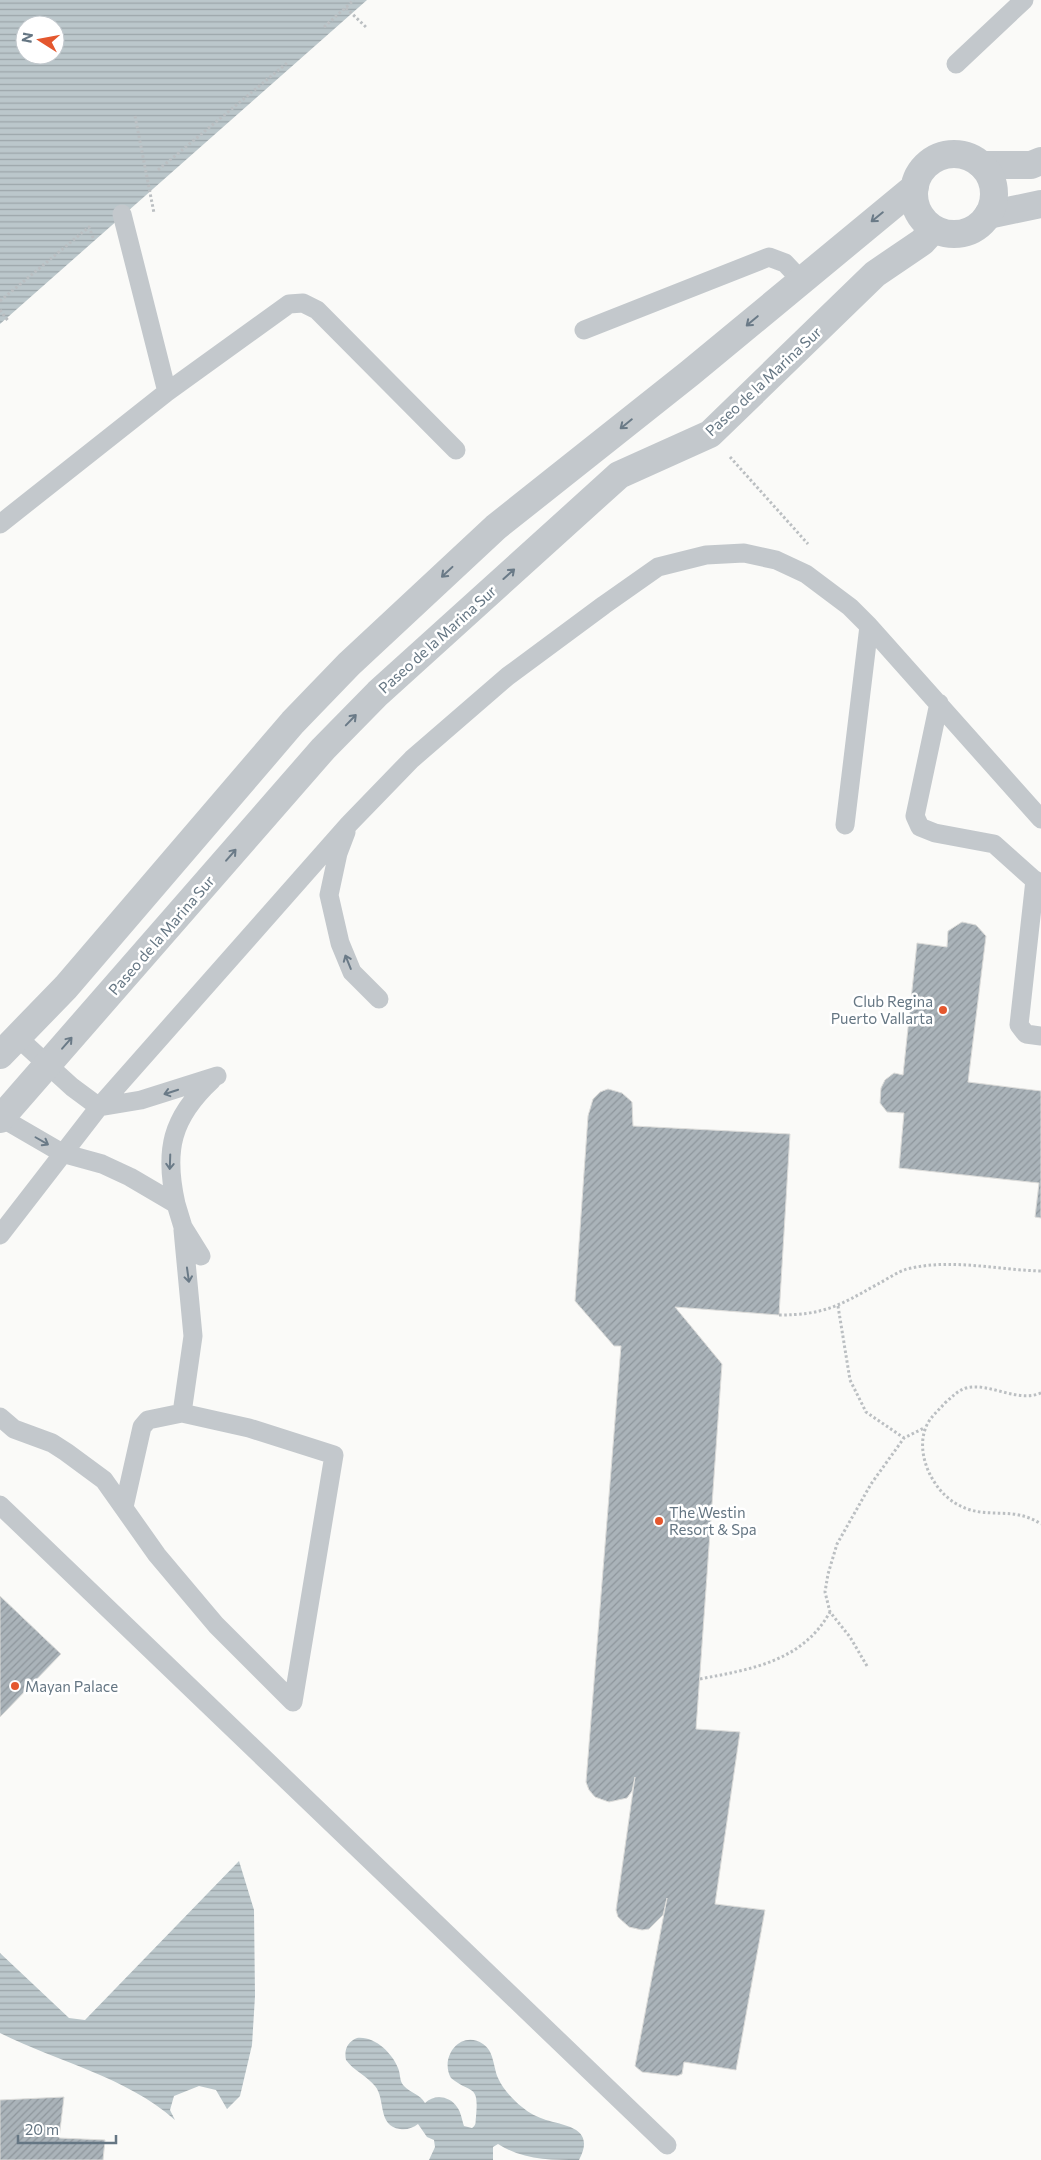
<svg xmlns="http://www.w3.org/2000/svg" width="1041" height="2160" font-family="Commissioner,sans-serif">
  <defs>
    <pattern id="water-rules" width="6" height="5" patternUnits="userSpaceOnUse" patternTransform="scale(1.25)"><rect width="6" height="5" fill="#bbc7cb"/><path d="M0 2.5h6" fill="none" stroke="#9ca6aa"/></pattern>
    <pattern id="building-hatch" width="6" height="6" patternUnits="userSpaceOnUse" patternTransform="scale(1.25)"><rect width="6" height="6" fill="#aab3b9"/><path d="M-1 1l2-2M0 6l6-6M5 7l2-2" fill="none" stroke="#8e969c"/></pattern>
  </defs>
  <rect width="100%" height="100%" fill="#fafaf8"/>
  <path fill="url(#water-rules)" fill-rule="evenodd" d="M 0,0 L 367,0 L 0,324 ZM 25,25 L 55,25 L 55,55 L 25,55 Z
    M 239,1861 L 254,1910 L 255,1996 L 252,2045 L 240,2096 L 227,2109 L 216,2090 L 199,2086 L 174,2096 L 170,2110 L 175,2120 C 125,2076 58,2062 0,2033 L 0,1953 L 69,2018 L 85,2020 Z
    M 357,2038 C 375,2036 392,2053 398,2068 C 401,2075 399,2081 404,2086 C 410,2093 420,2094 425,2103 C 434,2094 450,2096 457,2107 C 461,2112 462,2120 464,2126 L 472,2128 C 477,2124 475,2123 476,2117 C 479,2083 472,2095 451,2078 C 439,2057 461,2029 483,2044 C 494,2051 493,2066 498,2078 C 503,2089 512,2099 522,2107 C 529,2113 537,2117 546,2120 C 566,2126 596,2128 579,2160 C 550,2160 523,2160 498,2144 L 493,2147 L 493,2160 L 429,2160 L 435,2147 L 434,2140 L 427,2137 L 418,2124 C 413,2128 407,2130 400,2129 C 377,2126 386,2099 375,2086 C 367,2076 353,2070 346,2060 C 344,2050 347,2042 357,2038 Z"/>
  <path fill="url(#building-hatch)" stroke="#dcdcda" d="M 962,922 L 976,925 L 986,936 L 968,1082 L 1041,1091 L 1041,1218 L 1035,1217 L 1039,1183 L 899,1168 L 904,1113 L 887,1112 L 880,1103 L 881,1088 L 885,1080 L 894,1073 L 903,1075 L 917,943 L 947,947 L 948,931 Z
    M 608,1089 L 622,1093 L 632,1102 L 633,1126 L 790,1134 L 779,1315 L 675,1307 L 722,1364 L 696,1729 L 740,1732 L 715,1904 L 765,1910 L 736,2070 L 684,2062 L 682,2074 L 677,2076 L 642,2072 L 635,2066 L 667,1898 L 663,1915 L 649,1929 L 642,1930 L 629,1927 L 618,1917 L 616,1910 L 635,1777 L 632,1791 L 627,1798 L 609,1802 L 595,1797 L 589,1790 L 586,1782 L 621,1346 L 614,1346 L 575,1301 L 588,1116 L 593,1099 L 600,1092 Z
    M 0,1596 L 61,1654 L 0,1717 Z
    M 64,2097 L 59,2138 L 105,2140 L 103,2160 L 0,2160 L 0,2100 Z"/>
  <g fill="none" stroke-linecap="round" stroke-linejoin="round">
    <path stroke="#bbbfc2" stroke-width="3" stroke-dasharray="2.5 2.5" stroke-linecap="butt" d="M 346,8 L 367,28
      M 324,27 L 354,0
      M 135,116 L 154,213
      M 158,170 L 287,63
      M 0,301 L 89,227 L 94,240
      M 0,310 L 9,322
      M 730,457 L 808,544
      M 838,1306 L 850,1380 L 866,1412 L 904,1438
      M 779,1315 C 823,1315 839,1306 876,1285 C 886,1280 897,1272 907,1269 C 952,1258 996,1270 1041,1271
      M 1041,1393 C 1017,1403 989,1382 966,1388 C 957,1391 952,1397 945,1403 C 938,1411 930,1417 926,1427 C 915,1453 932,1489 955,1503 C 986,1522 1010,1504 1041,1524
      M 867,1666 L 850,1637 L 830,1612 L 825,1592 L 828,1574 L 837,1544 L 871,1484 L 904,1438 L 924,1428
      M 700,1679 C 751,1669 802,1662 830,1612"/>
    <path stroke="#c3c8cc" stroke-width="19" d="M 956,64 L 1024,0
      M 122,214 L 167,392
      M 584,330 L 769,257 L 785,263 L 801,280
      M 0,524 L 167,392 L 289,304 L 303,303 L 317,310 L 456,450
      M 939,703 L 915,816 L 920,827 L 935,833 L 994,844 L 1041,886
      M 845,825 L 869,626
      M 346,832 L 338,853 L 329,895 L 340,943 L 352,972 L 379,999
      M 1035,880 L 1019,1025 L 1026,1034 L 1041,1036
      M 16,1036 L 72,1087 L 99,1107 L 141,1100 L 217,1076
      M 0,1117 L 62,1153 L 102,1164 L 130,1177 L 176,1204 L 183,1227 L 201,1256
      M 176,1204 C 164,1151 171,1118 212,1080
      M 0,1235 L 99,1107 L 349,824 L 412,759 L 508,676 L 604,605 L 658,567 L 706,555 L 744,553 L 776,560 L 806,574 L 850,607 L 869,626 L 1041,819
      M 182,1413 L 193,1336 L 183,1230
      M 0,1417 L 14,1429 L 52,1443 L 66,1452 L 104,1480 L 157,1555 L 216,1625 L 293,1702 L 334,1455 L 249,1428 L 182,1413 L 148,1420 L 142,1427 L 124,1507
      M 0,1505 L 667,2145"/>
    <path stroke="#c3c8cc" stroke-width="28" d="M 982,165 L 1031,165 L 1041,161
      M 988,215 L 1041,204"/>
    <path stroke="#c3c8cc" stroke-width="28" d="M914 194a40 40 0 1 1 80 0a40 40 0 1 1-80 0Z
      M 0,1055 L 66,987 L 293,722 L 349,664 L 496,527 L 690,373 L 915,187
      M 0,1119 L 323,749 L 378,693 L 619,475 L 710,434 L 875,274 L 922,242 L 934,229"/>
  </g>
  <defs><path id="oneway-shaft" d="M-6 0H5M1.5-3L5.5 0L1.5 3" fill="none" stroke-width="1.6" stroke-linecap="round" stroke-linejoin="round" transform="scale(1.25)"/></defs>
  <g stroke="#6a7a87">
    <use href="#oneway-shaft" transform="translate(877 217) rotate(141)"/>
    <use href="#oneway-shaft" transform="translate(752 321) rotate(140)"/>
    <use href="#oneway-shaft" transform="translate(626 424) rotate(141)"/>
    <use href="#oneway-shaft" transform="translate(447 572) rotate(137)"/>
    <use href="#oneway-shaft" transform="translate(509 574) rotate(-42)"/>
    <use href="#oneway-shaft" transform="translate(351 720) rotate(-46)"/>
    <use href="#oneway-shaft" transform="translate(231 855) rotate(-49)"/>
    <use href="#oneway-shaft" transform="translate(348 962) rotate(-112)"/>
    <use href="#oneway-shaft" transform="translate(67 1043) rotate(-49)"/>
    <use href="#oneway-shaft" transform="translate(171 1092) rotate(162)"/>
    <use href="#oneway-shaft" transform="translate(42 1141) rotate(30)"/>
    <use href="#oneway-shaft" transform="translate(170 1162) rotate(92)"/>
    <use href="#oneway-shaft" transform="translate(188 1275) rotate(82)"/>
  </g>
  <g fill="#e4572e" stroke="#fff" stroke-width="2">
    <circle cx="943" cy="1010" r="5"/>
    <circle cx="659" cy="1521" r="5"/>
    <circle cx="15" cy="1686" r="5"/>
  </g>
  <g text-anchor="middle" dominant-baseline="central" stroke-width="5" stroke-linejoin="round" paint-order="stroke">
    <g font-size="15" fill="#657683" stroke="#fff">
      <text transform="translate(763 381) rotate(-43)">Paseo de la Marina Sur</text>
      <text transform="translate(437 639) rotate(-42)">Paseo de la Marina Sur</text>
      <text transform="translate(161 935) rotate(-49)">Paseo de la Marina Sur</text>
    </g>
    <g font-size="15" fill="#657683" stroke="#fff" text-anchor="start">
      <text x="933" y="1001" text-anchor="end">Club Regina<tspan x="933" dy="17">Puerto Vallarta</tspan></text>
      <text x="669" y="1512">The Westin<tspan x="669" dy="17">Resort &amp; Spa</tspan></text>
      <text x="25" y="1686">Mayan Palace</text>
    </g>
  </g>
  <g transform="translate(40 40) rotate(281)"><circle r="24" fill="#ffffff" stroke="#c1c8cd"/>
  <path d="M0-4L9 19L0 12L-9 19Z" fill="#e4572e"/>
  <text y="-8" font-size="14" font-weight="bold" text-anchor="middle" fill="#657683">N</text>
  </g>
  <path d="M18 2135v8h98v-8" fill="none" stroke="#657683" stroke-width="2.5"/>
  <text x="25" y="2135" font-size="15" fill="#657683" stroke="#ffffff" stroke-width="4" paint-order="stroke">20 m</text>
</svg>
